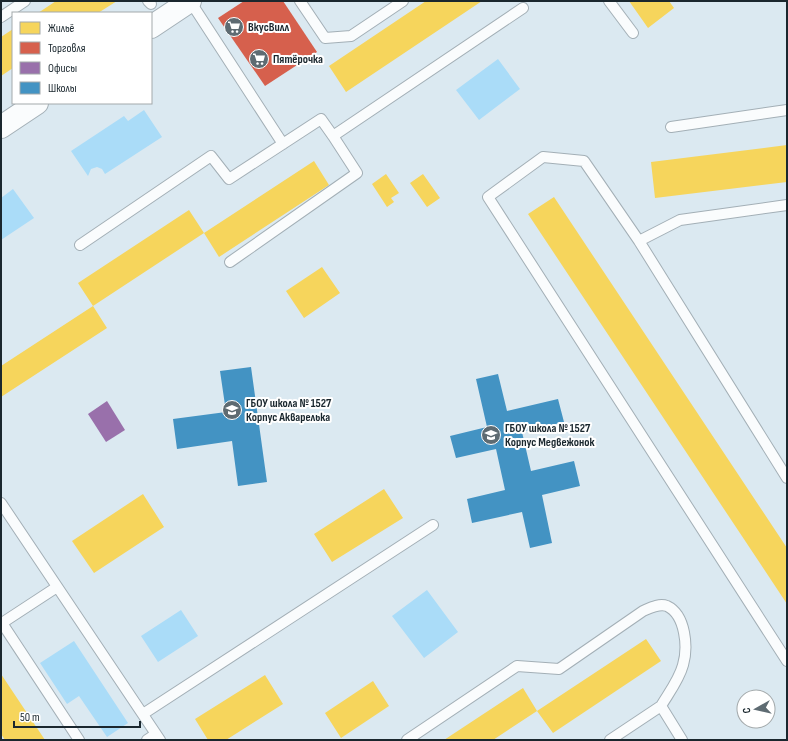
<svg xmlns="http://www.w3.org/2000/svg" width="788" height="741" font-family="'Sofia Sans Condensed',sans-serif">
  <rect width="100%" height="100%" fill="#dbe9f1"/>
  <path fill="#aadcf8" d="M 498,59 L 520,89 L 479,120 L 456,90 Z
    M 144,110 L 162,137 L 105,174 L 102,169 L 97,167 L 91,169 L 88,176 L 71,151 L 124,116 L 128,121 Z
    M 13,189 L 34,218 L 1,240 L 1,198 Z
    M 427,590 L 458,632 L 424,658 L 392,616 Z
    M 181,610 L 198,636 L 158,662 L 141,636 Z
    M 74,641 L 128,723 L 107,737 L 79,696 L 67,704 L 40,663 Z"/>
  <path fill="#f6d55c" d="M 56,1 L 117,1 L 98,13 L 38,13 Z
    M 426,1 L 482,1 L 346,92 L 329,66 Z
    M 629,1 L 669,1 L 674,8 L 648,28 Z
    M 13,29 L 13,68 L 1,76 L 1,37 Z
    M 787,145 L 787,182 L 655,198 L 651,162 Z
    M 314,161 L 329,185 L 219,257 L 204,233 Z
    M 386,174 L 399,193 L 391,198 L 394,202 L 387,207 L 372,184 Z
    M 423,174 L 440,198 L 427,207 L 410,183 Z
    M 554,197 L 787,548 L 787,604 L 528,214 Z
    M 189,210 L 204,233 L 93,306 L 78,283 Z
    M 322,267 L 340,293 L 304,318 L 286,291 Z
    M 93,306 L 107,328 L 1,397 L 1,366 Z
    M 384,489 L 403,518 L 332,562 L 314,534 Z
    M 143,494 L 164,527 L 94,573 L 72,541 Z
    M 646,639 L 661,661 L 553,733 L 537,711 Z
    M 1,674 L 45,740 L 5,740 L 1,734 Z
    M 265,675 L 283,704 L 226,740 L 208,740 L 195,719 Z
    M 373,681 L 389,706 L 341,738 L 325,713 Z
    M 523,688 L 537,711 L 493,740 L 444,740 Z"/>
  <path fill="#d6604d" d="M 244,1 L 283,1 L 317,52 L 265,86 L 218,18 Z"/>
  <path fill="#9970ab" d="M 107,401 L 125,430 L 106,442 L 88,414 Z"/>
  <path fill="#4393c3" d="M 251,367 L 267,482 L 238,486 L 232,441 L 177,449 L 173,419 L 226,412 L 220,371 Z
    M 498,374 L 507,411 L 558,399 L 564,422 L 522,432 L 531,471 L 574,461 L 580,486 L 542,495 L 552,543 L 530,548 L 522,512 L 472,523 L 467,499 L 505,490 L 496,449 L 456,458 L 450,436 L 487,427 L 476,379 Z"/>
  <g fill="none" stroke-linecap="round" stroke-linejoin="round">
    <defs>
      <path id="lane" d="M 148,1 L 151,4
        M 190,1 L 283,144
        M 300,1 L 325,38 L 351,36 L 403,1
        M 609,1 L 633,33
        M 1,17 L 25,1
        M 671,127 L 787,110
        M 787,205 L 680,220 L 639,241 L 584,161 L 543,157 L 488,197 L 787,661
        M 639,241 L 787,478
        M 80,245 L 211,156 L 229,179 L 321,119 L 333,136 L 523,8
        M 230,262 L 357,173 L 333,136
        M 1,503 L 160,740
        M 57,587 L 2,623 L 79,740
        M 143,714 L 433,525
        M 147,740 L 156,734
        M 407,740 L 517,666 L 559,669 L 643,611 C 650,608 659,603 667,606 C 686,615 688,648 683,665 C 679,680 668,694 661,706 L 682,740
        M 610,740 L 661,706"/>
      <path id="secondary" d="M 151,27 L 190,1
        M 1,127 L 37,103"/>
    </defs>
    <use href="#lane" stroke="#a3afb6" stroke-width="12"/>
    <use href="#secondary" stroke="#a3afb6" stroke-width="24"/>
    <use href="#lane" stroke="#fafcfd" stroke-width="10"/>
    <use href="#secondary" stroke="#fafcfd" stroke-width="22"/>
  </g>
  <defs>
    <symbol id="supermarket-disc" viewBox="-11 -11 22 22"><circle r="9.5" fill="#5e6b72" stroke="#fff"/><path d="M-6-5.5h2.5l.6 2H6L4.5 2H-2.5L-4.4-4H-6ZM-1.5 3.2a1.3 1.3 0 1 0 .1 0ZM3 3.2a1.3 1.3 0 1 0 .1 0Z" fill="#fff"/></symbol>
    <symbol id="school-disc" viewBox="-11 -11 22 22"><circle r="9.5" fill="#5e6b72" stroke="#fff"/><path d="M0-5L7-2L0 1L-7-2ZM-4 1L0 2.5L4 1V4Q0 6-4 4Z" fill="#fff"/></symbol>
  </defs>
  <g fill-rule="evenodd">
    <use href="#supermarket-disc" x="223" y="16" width="22" height="22"/>
    <use href="#supermarket-disc" x="248" y="48" width="22" height="22"/>
    <use href="#school-disc" x="221" y="399" width="22" height="22"/>
    <use href="#school-disc" x="480" y="424" width="22" height="22"/>
  </g>
  <g text-anchor="middle" dominant-baseline="central" stroke-width="4" stroke-linejoin="round" paint-order="stroke">
    <g font-size="12" font-weight="bold" fill="#1a272e" stroke="#fff" text-anchor="start">
      <text x="248" y="27">ВкусВилл</text>
      <text x="273" y="59">Пятёрочка</text>
      <text x="246" y="403">ГБОУ школа № 1527<tspan x="246" dy="14">Корпус Акварелька</tspan></text>
      <text x="505" y="428">ГБОУ школа № 1527<tspan x="505" dy="14">Корпус Медвежонок</tspan></text>
    </g>
  </g>
  <rect width="788" height="741" fill="none" stroke="#1a272e" stroke-width="4"/>
  <rect x="12" y="12" width="140" height="92" fill="#ffffff" stroke="#a3a9ab"/>
  <rect x="20" y="22" width="20" height="12" fill="#f6d55c" stroke="#a3a9ab"/>
  <text x="48" y="32" font-size="12" fill="#1a272e">Жильё</text>
  <rect x="20" y="42" width="20" height="12" fill="#d6604d" stroke="#a3a9ab"/>
  <text x="48" y="52" font-size="12" fill="#1a272e">Торговля</text>
  <rect x="20" y="62" width="20" height="12" fill="#9970ab" stroke="#a3a9ab"/>
  <text x="48" y="72" font-size="12" fill="#1a272e">Офисы</text>
  <rect x="20" y="82" width="20" height="12" fill="#4393c3" stroke="#a3a9ab"/>
  <text x="48" y="92" font-size="12" fill="#1a272e">Школы</text>
  <g transform="translate(756 709) rotate(262)"><circle r="19" fill="#ffffff" stroke="#a3a9ab"/>
  <path d="M0-3L7 15L0 10L-7 15Z" fill="#5e6b72"/>
  <text y="-6" font-size="11" font-weight="bold" text-anchor="middle" fill="#1a272e">С</text>
  </g>
  <path d="M14 721v6h126v-6" fill="none" stroke="#1a272e" stroke-width="2"/>
  <text x="20" y="721" font-size="12" fill="#1a272e" stroke="#ffffff" stroke-width="3" paint-order="stroke">50 m</text>
</svg>
